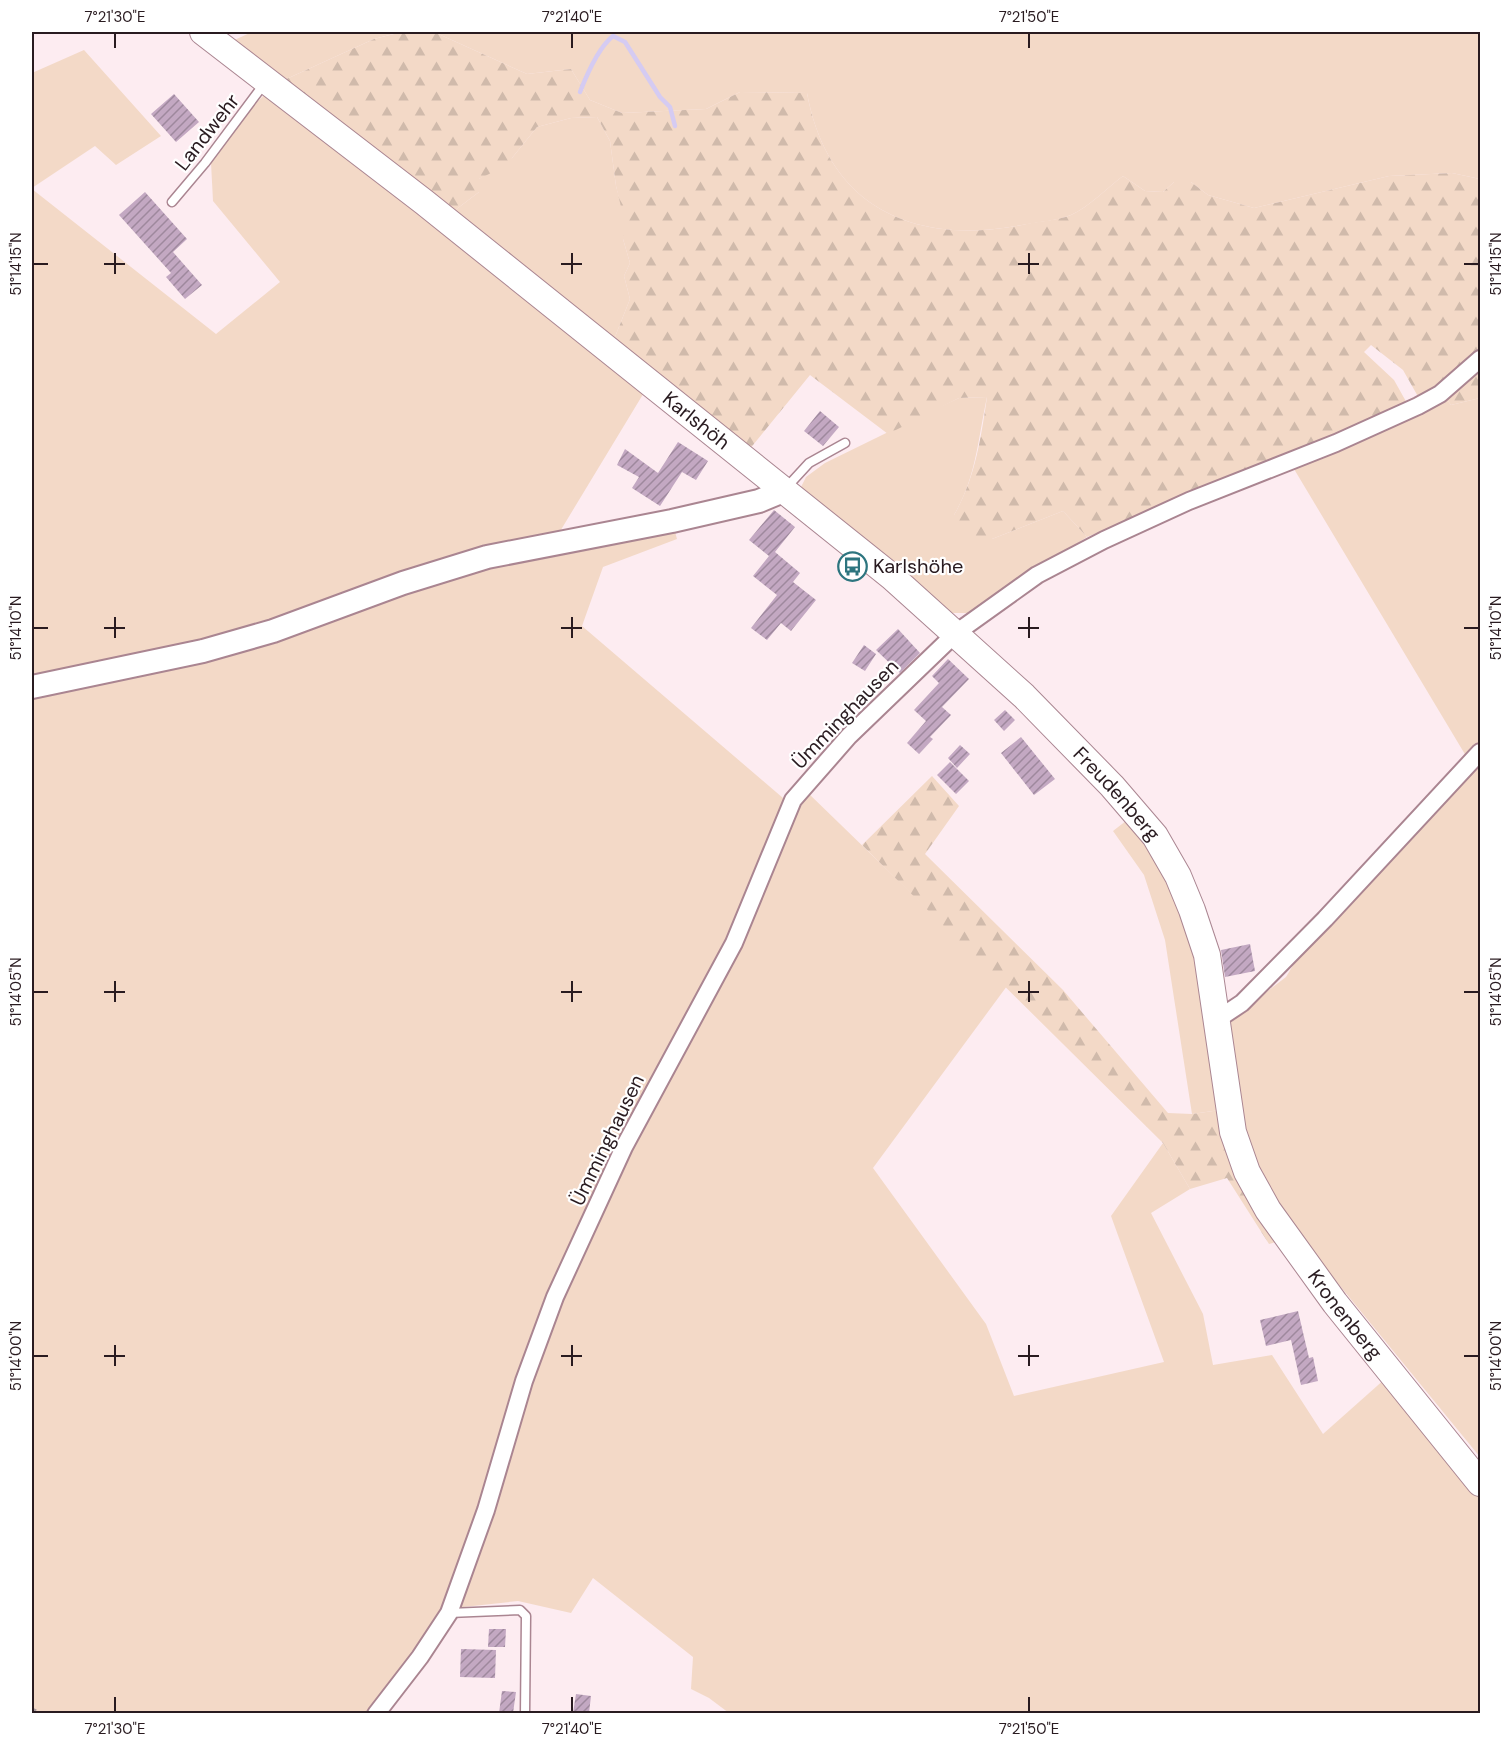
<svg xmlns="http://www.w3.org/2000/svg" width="1512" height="1745" font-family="'DM Sans',sans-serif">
  <defs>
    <pattern id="forest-firs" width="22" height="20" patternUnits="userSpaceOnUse" patternTransform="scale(1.5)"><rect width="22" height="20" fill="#f3d9c7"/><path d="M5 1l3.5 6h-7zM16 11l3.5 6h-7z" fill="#d0baab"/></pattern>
    <pattern id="building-hatch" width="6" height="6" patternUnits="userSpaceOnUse" patternTransform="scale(1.5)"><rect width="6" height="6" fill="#c3a8c2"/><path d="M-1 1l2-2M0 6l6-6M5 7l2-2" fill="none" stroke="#9e889d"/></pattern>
  </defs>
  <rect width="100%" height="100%" fill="#fdecf1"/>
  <path fill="#f3d9c7" d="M 252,32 L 401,32 L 374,39 L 282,81 L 230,42 Z
    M 434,32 L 1480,32 L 1480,179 L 1452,173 L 1389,176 L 1254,208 L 1208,195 L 1191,182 L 1174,182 L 1163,192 L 1145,191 L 1123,176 C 1107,188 1089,207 1071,215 C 1056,221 1037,222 1022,225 C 913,246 828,207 807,93 L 740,92 L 706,109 L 622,113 L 590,100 L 571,69 L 527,74 Z
    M 84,50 L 161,136 L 116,165 L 95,146 L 32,188 L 32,73 Z
    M 267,92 L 645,391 L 556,538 L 272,628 L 32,682 L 32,189 L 216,334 L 280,282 L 213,201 L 211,163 L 253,106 Z
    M 597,117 L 610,141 L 616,186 L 624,215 L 623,239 L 630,263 L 624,276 L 630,299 L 613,342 L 450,214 L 479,192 L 479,179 L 512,158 L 537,127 L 571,118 Z
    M 1443,394 L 1451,405 L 1480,398 L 1480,747 L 1469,761 L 1291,464 Z
    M 987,397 C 978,439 976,478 954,515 L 992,539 L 1063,511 L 1087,537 L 969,613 L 950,613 L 800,489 L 806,477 L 825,463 L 927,413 L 959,398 Z
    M 672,521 L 677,539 L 603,567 L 582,626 L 783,798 L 806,791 L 1007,986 L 873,1168 L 986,1324 L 1014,1396 L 1164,1362 L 1111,1216 L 1163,1143 L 1190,1189 L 1151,1213 L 1203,1314 L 1213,1365 L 1272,1355 L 1323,1434 L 1386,1378 L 1480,1496 L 1480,1713 L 729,1713 L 709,1698 L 691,1689 L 693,1657 L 593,1578 L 571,1613 L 518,1601 L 454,1608 L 376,1713 L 32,1714 L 32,687 L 349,602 Z
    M 1480,758 L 1480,1457 L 1295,1231 L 1262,1179 L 1244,1135 L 1226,1029 L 1231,1019 L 1286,977 L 1295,962 L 1329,922 Z
    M 1131,817 L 1154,849 L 1193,944 L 1220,1110 L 1192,1114 L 1165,940 L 1144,875 L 1113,831 Z"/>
  <path fill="url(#forest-firs)" d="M 402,32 L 434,32 L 527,74 L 571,69 L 590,100 L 622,113 L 706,109 L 740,92 L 807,93 C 828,207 913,246 1022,225 C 1037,221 1057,221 1071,215 C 1089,207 1107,188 1123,176 L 1145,191 L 1163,192 L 1174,182 L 1191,182 L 1208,195 L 1254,208 L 1389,176 L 1452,173 L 1480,179 L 1480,398 L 1451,405 L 1440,390 L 1420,400 L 1403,370 L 1371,345 L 1364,352 L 1394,380 L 1408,405 L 1355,429 L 1087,537 L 1063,511 L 992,539 L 967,543 L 956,530 L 954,515 C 975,479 981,438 987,397 L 959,398 L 888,434 L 810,375 L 749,450 L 613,342 L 630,299 L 624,276 L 630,263 L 623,239 L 623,215 L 616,186 L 610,141 L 597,117 L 571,118 L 537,127 L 512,158 L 509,169 L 493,172 L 479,179 L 479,192 L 450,214 L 282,81 L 374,39 Z
    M 932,776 L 959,806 L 925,854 L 1063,990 L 1168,1113 L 1192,1114 L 1220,1110 L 1276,1242 L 1269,1244 L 1227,1178 L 1190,1189 L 1163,1143 L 862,845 Z"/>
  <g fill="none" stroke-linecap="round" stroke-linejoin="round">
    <path stroke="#d5cbf2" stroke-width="4.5" d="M 580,92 C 587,74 598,48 613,36 L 625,42 L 660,97 L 670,107 L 675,126"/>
  </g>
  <path fill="url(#building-hatch)" d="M 174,94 L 199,122 L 176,142 L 151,114 Z
    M 145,192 L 187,239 L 173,252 L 202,285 L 185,299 L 166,277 L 171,273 L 119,215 Z
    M 820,411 L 839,427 L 823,446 L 804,431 Z
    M 678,442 L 708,461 L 696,480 L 682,472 L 660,506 L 632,488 L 639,477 L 617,465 L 625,449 L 658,473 Z
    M 774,510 L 795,527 L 775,552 L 800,573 L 793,582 L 816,600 L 791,631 L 781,623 L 767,640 L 751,628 L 777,595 L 753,576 L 769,556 L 749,540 Z
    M 898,629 L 920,653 L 900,673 L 876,650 Z
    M 864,645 L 876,654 L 865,671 L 852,663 Z
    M 948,659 L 969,679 L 942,707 L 951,715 L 930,737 L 933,739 L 919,754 L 907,743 L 926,721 L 914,710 L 939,683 L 932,676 Z
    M 1005,710 L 1015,720 L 1004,731 L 994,720 Z
    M 1021,737 L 1055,779 L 1034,795 L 1001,753 Z
    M 960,745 L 970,754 L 957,768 L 948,758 Z
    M 950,762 L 969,781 L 956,794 L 937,775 Z
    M 1250,944 L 1255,971 L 1225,977 L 1221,950 Z
    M 1298,1311 L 1309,1358 L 1313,1357 L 1318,1381 L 1301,1385 L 1291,1340 L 1266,1346 L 1260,1320 Z
    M 489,1629 L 506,1629 L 505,1647 L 488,1647 Z
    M 461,1649 L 496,1650 L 495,1678 L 460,1677 Z
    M 502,1691 L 516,1692 L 513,1713 L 499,1713 Z
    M 576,1694 L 591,1696 L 589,1713 L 573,1713 Z"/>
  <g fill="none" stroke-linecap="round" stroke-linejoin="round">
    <defs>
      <path id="lane" d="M 172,202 L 205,163 L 264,84
        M 786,488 L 809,463 L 845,443
        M 449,1613 L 520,1610 L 526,1616 L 525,1714"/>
      <path id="street" d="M 1215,1021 L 1242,1003 L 1325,919 L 1480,752
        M 376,1714 L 420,1657 L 449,1613 L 486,1510 L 524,1381 L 555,1297 L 624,1147 L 734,943 L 793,800 L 849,736 L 956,633 L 1037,575 L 1104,540 L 1189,501 L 1336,443 L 1418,406 L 1440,394 L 1480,359"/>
      <path id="secondary" d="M 32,687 L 203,651 L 273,631 L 403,583 L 487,557 L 672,521 L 759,501 L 783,491"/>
      <g id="primary">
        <path id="s1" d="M 203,32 L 424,202 L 892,577 L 1024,696 L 1112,786 L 1155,836 L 1178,876 L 1192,910 L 1207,955 L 1233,1132 L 1247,1172 L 1268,1210 L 1335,1303 L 1480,1483"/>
      </g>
    </defs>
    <use href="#lane" stroke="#aa8591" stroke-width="11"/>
    <use href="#street" stroke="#aa8591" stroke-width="20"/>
    <use href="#secondary" stroke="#aa8591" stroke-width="26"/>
    <use href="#primary" stroke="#aa8591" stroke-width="28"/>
    <path stroke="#a9999e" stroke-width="3" stroke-dasharray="4.5 4.5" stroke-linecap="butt" d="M 32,1709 L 43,1714"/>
    <use href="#lane" stroke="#fff" stroke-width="8"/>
    <use href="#street" stroke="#fff" stroke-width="16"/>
    <use href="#secondary" stroke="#fff" stroke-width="22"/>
    <use href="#primary" stroke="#fff" stroke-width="26"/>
  </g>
  <path fill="none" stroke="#291b20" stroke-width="2" d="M 115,33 L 115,48M 572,33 L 572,48M 1029,33 L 1029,48M 115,253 L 115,274M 572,253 L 572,274M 1029,253 L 1029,274M 33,264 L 48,264M 104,264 L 125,264M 561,264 L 582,264M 1018,264 L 1039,264M 1464,264 L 1479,264M 115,617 L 115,638M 572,617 L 572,638M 1029,617 L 1029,638M 33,628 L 48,628M 104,628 L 125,628M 561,628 L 582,628M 1018,628 L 1039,628M 1464,628 L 1479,628M 115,981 L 115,1002M 572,981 L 572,1002M 1029,981 L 1029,1002M 33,992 L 48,992M 104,992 L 125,992M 561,992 L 582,992M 1018,992 L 1039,992M 1464,992 L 1479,992M 115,1345 L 115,1366M 572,1345 L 572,1366M 1029,1345 L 1029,1366M 33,1356 L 48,1356M 104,1356 L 125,1356M 561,1356 L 582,1356M 1018,1356 L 1039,1356M 1464,1356 L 1479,1356M 115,1697 L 115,1712M 572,1697 L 572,1712M 1029,1697 L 1029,1712"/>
  <defs>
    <symbol id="bus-ring" viewBox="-11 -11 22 22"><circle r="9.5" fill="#fff" stroke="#2d757f" stroke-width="1.5"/><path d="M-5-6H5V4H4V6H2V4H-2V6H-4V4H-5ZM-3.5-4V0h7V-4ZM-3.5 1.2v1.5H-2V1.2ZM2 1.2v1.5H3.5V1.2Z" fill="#2d757f"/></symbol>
  </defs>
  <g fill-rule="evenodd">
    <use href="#bus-ring" x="836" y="550" width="33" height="33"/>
  </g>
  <g text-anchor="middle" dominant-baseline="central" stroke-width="4.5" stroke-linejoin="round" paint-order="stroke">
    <g font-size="20" fill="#291b20" stroke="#fff">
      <text transform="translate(207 132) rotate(-52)">Landwehr</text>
      <text stroke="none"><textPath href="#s1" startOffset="628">Karlshöh</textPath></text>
      <text transform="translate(845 714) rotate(-46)">Ümminghausen</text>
      <text stroke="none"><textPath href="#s1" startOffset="1191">Freudenberg</textPath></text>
      <text transform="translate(607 1140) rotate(-64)">Ümminghausen</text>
      <text stroke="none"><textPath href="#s1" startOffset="1773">Kronenberg</textPath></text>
    </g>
    <g font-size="20" fill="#291b20" stroke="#fff" text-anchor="start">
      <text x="873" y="566">Karlshöhe</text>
    </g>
  </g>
  <rect width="1512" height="1745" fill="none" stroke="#ffffff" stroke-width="66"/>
  <rect x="33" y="33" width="1446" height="1679" fill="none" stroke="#291b20" stroke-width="2"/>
  <g font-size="15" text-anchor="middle" fill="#291b20">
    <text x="115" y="22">7°21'30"E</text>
    <text x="572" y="22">7°21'40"E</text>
    <text x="1029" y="22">7°21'50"E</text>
    <text transform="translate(16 264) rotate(-90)" y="5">51°14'15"N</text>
    <text transform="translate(1496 264) rotate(-90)" y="5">51°14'15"N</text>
    <text transform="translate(16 628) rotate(-90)" y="5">51°14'10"N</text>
    <text transform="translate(1496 628) rotate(-90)" y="5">51°14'10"N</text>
    <text transform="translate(16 992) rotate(-90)" y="5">51°14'05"N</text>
    <text transform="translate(1496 992) rotate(-90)" y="5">51°14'05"N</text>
    <text transform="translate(16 1356) rotate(-90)" y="5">51°14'00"N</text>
    <text transform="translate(1496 1356) rotate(-90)" y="5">51°14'00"N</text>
    <text x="115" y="1734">7°21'30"E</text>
    <text x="572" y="1734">7°21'40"E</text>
    <text x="1029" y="1734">7°21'50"E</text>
  </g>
</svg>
